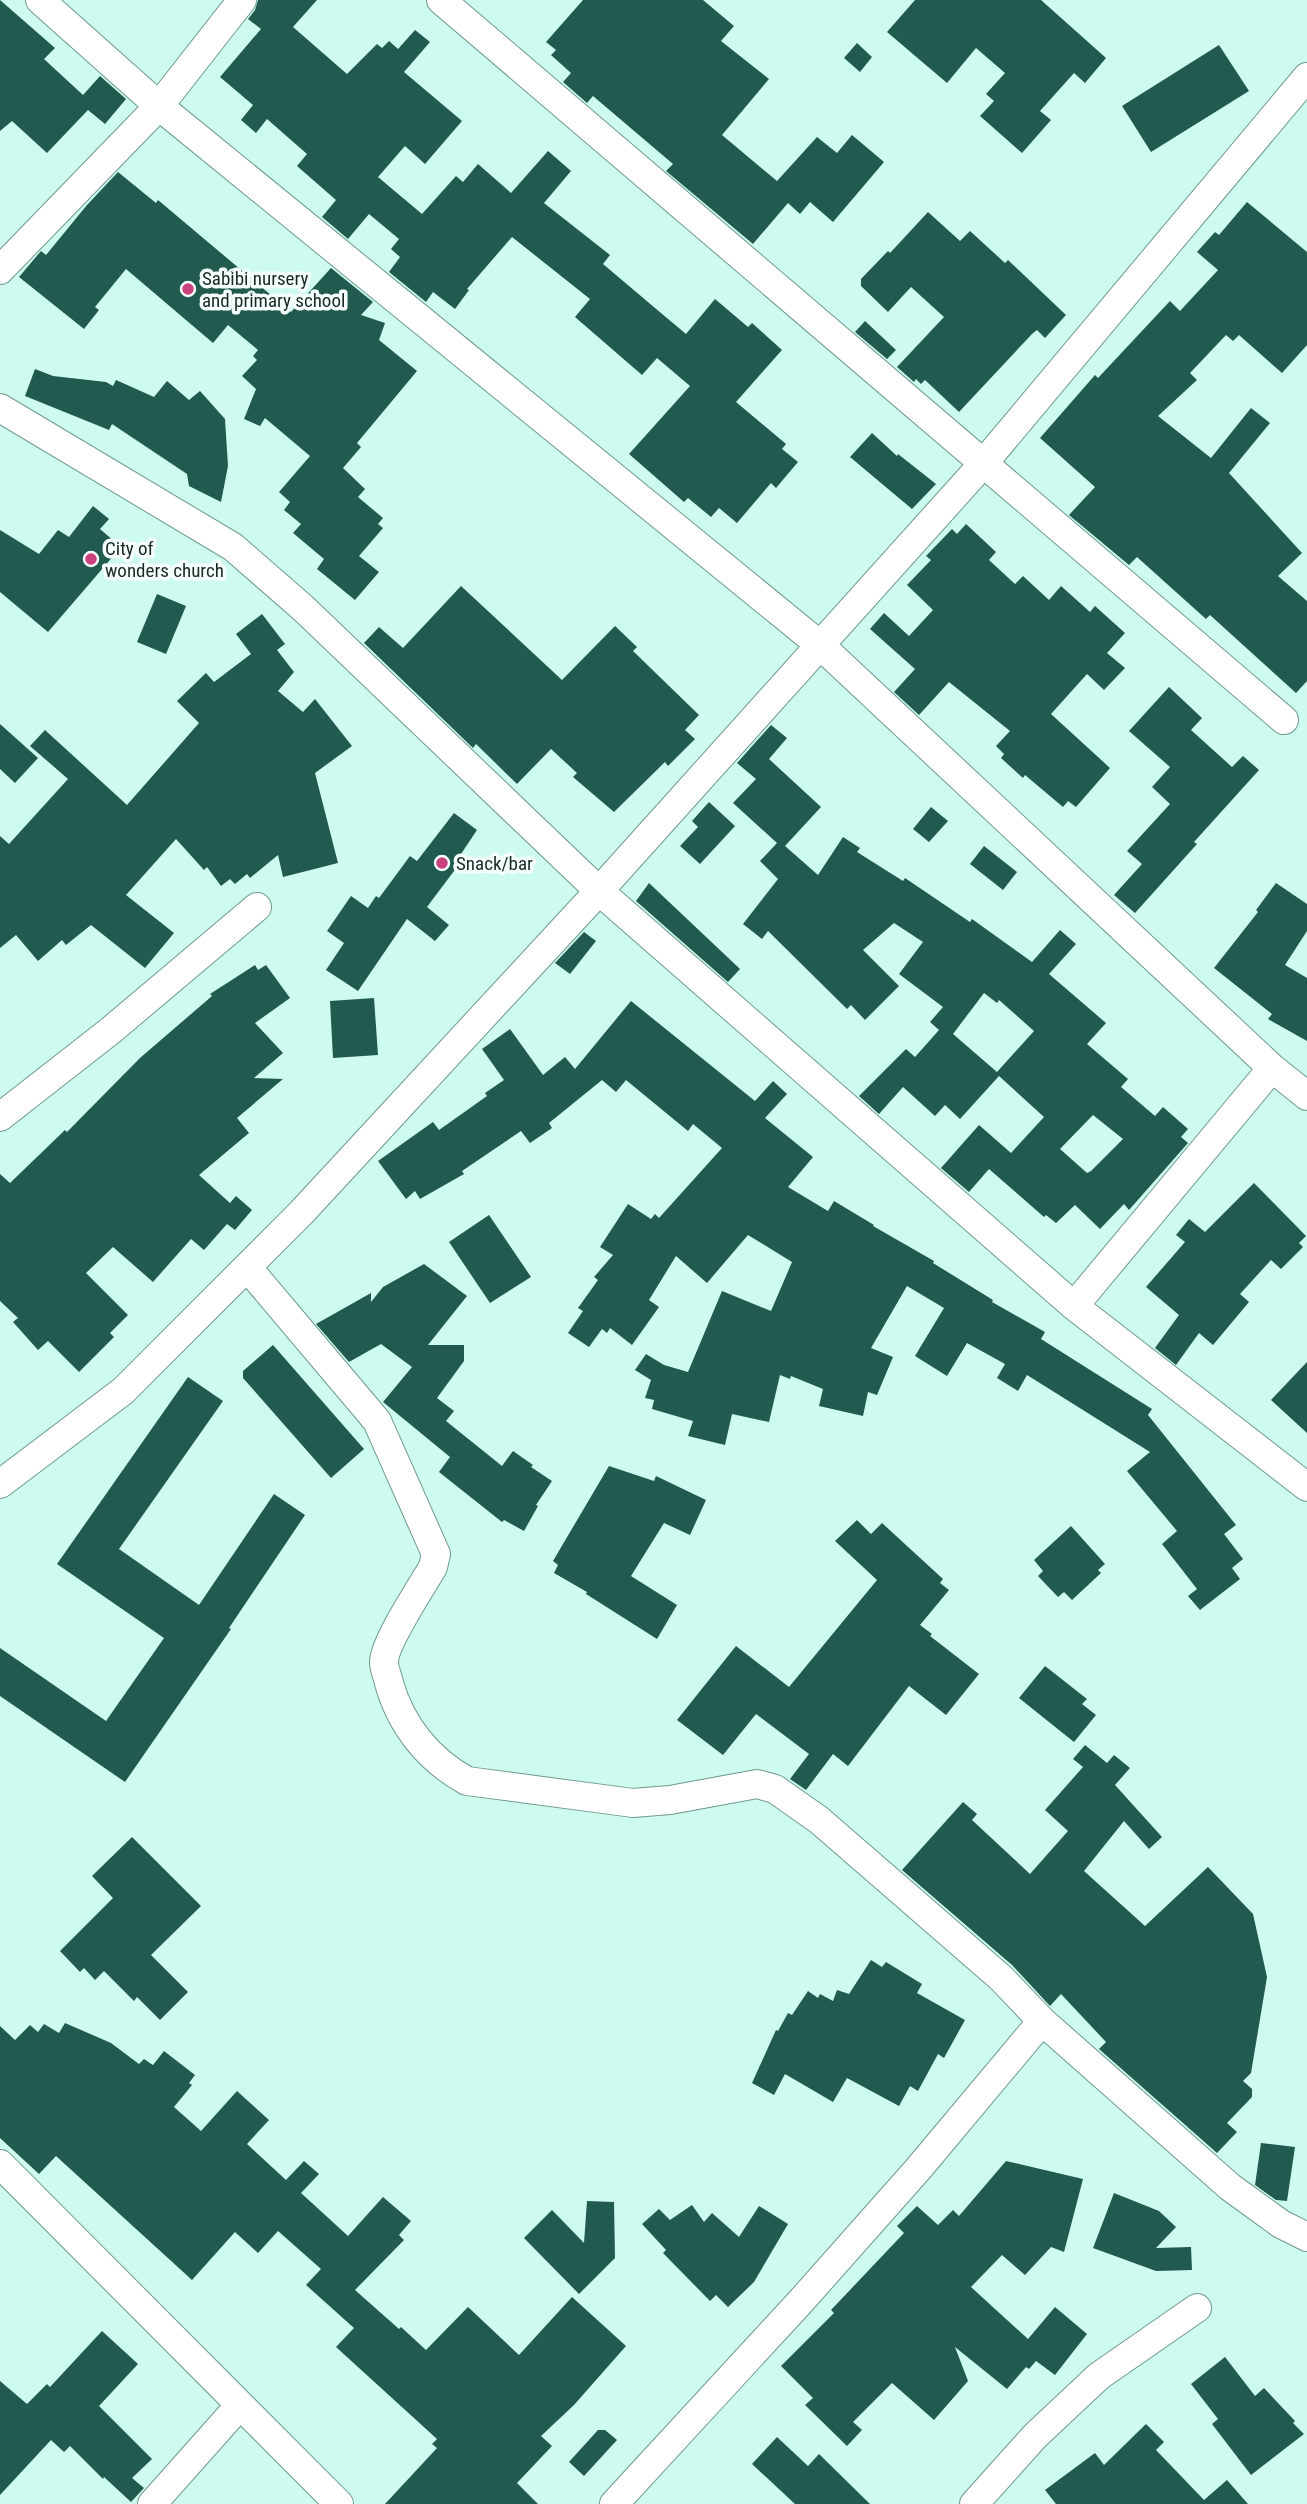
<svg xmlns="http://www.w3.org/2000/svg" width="1307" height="2504" font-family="'Roboto Condensed',sans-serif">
  <rect width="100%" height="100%" fill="#cefbef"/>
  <path fill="#215a4e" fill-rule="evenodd" d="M 0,0 L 55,48 L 44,59 L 83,95 L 100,76 L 126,99 L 105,124 L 88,110 L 47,153 L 12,121 L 0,131 Z
    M 258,0 L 317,0 L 293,27 L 347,74 L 377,44 L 382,48 L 389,41 L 398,49 L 415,30 L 430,42 L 404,72 L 462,121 L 425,164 L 405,146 L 378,177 L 422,214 L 456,176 L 463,182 L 478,164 L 511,193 L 548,151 L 571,171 L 544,203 L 610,255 L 603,264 L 655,308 L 686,334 L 715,299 L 748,327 L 752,323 L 782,350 L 736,402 L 786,444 L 782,449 L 798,462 L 776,488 L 771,483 L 737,523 L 719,508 L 711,517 L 688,498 L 684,502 L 629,454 L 690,386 L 657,358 L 642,375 L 575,317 L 590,299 L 512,237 L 467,289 L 469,290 L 455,309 L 433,292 L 426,302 L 389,272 L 400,257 L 391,249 L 399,239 L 369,214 L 348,239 L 322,217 L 336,200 L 297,166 L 307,154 L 267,119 L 256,133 L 241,120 L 253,105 L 220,77 L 261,29 L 248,19 L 255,10 Z
    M 583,0 L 703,0 L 734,26 L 721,41 L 769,79 L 722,135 L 777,181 L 817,137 L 837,153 L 852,135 L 884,162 L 833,222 L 810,202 L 800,214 L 788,203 L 753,244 L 666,171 L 673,164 L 593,96 L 587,103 L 563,82 L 571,73 L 551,55 L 556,50 L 546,42 Z
    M 915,0 L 1041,0 L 1106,58 L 1085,83 L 1074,73 L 1040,111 L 1051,120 L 1022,153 L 980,116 L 994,101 L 986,94 L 1005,73 L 976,48 L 947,83 L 887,32 Z
    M 857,43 L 872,57 L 860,72 L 844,58 Z
    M 1219,45 L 1249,91 L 1151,152 L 1122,106 Z
    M 118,172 L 156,203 L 158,200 L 291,312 L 331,268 L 373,302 L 361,315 L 385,323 L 379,340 L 417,371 L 357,443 L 361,447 L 343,468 L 365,489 L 358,497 L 383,518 L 378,524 L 383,528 L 359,556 L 379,572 L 355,600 L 317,569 L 324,559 L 293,533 L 301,524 L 284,510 L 290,502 L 279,492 L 310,456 L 265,418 L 260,426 L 244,419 L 256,389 L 242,376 L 257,360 L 253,356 L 258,350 L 228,325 L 213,343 L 126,269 L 95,307 L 99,310 L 84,329 L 19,277 L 41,251 L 46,255 L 87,205 Z
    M 1247,202 L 1307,252 L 1307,345 L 1282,373 L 1239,335 L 1233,341 L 1226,335 L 1190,373 L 1197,380 L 1158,416 L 1211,458 L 1251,408 L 1270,423 L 1229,473 L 1302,553 L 1278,576 L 1307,601 L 1307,681 L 1296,693 L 1210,615 L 1206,619 L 1137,557 L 1129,565 L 1069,515 L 1095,487 L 1040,438 L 1095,375 L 1098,378 L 1170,301 L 1180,311 L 1218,270 L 1197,252 L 1215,232 L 1219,235 Z
    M 928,212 L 960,241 L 970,231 L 1005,263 L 1008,260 L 1066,315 L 1045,338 L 1037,330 L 1032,334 L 959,412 L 925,380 L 921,384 L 916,379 L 914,382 L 897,367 L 944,317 L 911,287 L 888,312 L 861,286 L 861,279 L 888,251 L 890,253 Z
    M 865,321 L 896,350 L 887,359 L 855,332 Z
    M 35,369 L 53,376 L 106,382 L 113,386 L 116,380 L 154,397 L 167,381 L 189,400 L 200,391 L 225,419 L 228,466 L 221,502 L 189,486 L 187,474 L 112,424 L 109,430 L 25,396 Z
    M 872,433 L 897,456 L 898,454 L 936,484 L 912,509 L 850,457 Z
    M 93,506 L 109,519 L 100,529 L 121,547 L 48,632 L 0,592 L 0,530 L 39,554 L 58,530 L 69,537 Z
    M 966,524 L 996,552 L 989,560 L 1015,584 L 1023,576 L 1049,600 L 1061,586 L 1090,612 L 1095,606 L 1125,633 L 1107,653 L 1125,668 L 1104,690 L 1087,674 L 1051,714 L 1110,768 L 1076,807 L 1068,801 L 1063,807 L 1025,775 L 1023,778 L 1001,758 L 1004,754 L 996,746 L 1010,731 L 949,682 L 919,715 L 894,692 L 915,669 L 870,629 L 884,613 L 909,636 L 933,610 L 907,585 L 931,560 L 926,556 L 952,529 L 957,534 Z
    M 461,586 L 562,680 L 615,626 L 637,647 L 633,651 L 699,715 L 685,730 L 695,739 L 668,766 L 665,762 L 614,812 L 573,777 L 577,773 L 551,749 L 517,784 L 476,744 L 473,748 L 364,643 L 379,627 L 403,648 Z
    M 157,594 L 186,606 L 166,654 L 137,642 Z
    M 262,614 L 285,644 L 277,650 L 294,672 L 278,691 L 303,712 L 315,699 L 352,746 L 315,773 L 338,863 L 283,877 L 278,855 L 250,878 L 247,874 L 235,884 L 230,879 L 221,886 L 207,867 L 204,870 L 176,839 L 126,895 L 174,933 L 145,968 L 91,925 L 66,945 L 62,940 L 38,961 L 16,935 L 0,948 L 0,836 L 9,844 L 68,779 L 30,746 L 45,730 L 127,805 L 199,723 L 177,701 L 206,673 L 214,682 L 251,654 L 236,634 Z
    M 1169,687 L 1202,718 L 1191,730 L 1232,767 L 1243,756 L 1259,770 L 1194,842 L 1197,844 L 1135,913 L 1114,895 L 1142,864 L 1127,851 L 1170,804 L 1152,787 L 1170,767 L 1129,731 Z
    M 0,724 L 38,758 L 15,783 L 0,769 Z
    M 771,725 L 787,738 L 769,759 L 821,807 L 785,846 L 818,875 L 843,837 L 860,848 L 857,852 L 903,881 L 905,878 L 970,922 L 972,919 L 1032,962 L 1060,930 L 1076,944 L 1049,974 L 1106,1023 L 1087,1044 L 1128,1079 L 1121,1087 L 1155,1116 L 1163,1107 L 1188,1129 L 1181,1137 L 1188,1143 L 1129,1210 L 1124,1204 L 1100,1229 L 1075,1205 L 1056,1223 L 1046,1215 L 1044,1217 L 989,1169 L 969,1192 L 941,1168 L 979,1125 L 1011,1153 L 1044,1117 L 999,1076 L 960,1119 L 945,1105 L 935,1116 L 903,1087 L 879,1114 L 859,1096 L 906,1049 L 915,1057 L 939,1030 L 930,1022 L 943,1007 L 899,974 L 923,942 L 894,923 L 863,950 L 899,986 L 865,1020 L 851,1005 L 847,1009 L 768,931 L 762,939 L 743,924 L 778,879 L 760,861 L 777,843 L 733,803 L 756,779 L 737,763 ZM 984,993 L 997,1003 L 999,1000 L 1034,1031 L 997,1072 L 953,1034 ZM 1093,1115 L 1123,1139 L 1091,1171 L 1087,1173 L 1060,1149 Z
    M 709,802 L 735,826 L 700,864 L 680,846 L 698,827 L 692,821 Z
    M 931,807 L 948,821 L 929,842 L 913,829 Z
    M 454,813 L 477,830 L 457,860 L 460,863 L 427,907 L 449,925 L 435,941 L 407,919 L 358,991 L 326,970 L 344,943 L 327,931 L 351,896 L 368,908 L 376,896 L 379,898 L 410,856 L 417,861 Z
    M 984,846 L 1017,872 L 1003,890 L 970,864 Z
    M 649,883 L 740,969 L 728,982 L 636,901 Z
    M 1276,883 L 1307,904 L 1307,931 L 1285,965 L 1307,978 L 1307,1041 L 1268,1019 L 1272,1014 L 1214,968 L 1258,912 L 1256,910 Z
    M 584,932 L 596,941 L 570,974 L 555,963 Z
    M 255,965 L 258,970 L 266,965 L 290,998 L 255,1023 L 283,1053 L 254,1078 L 283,1079 L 237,1118 L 249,1133 L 199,1175 L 230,1203 L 236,1196 L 252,1210 L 235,1230 L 227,1224 L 204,1250 L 191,1239 L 153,1282 L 113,1247 L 86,1273 L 128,1315 L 110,1333 L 114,1337 L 79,1372 L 48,1341 L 38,1350 L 13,1322 L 18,1318 L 0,1301 L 0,1174 L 10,1183 L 65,1130 L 67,1132 L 140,1058 L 212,996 L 210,994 Z
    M 374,998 L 378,1055 L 333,1058 L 330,1001 Z
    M 631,1001 L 755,1101 L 773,1081 L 787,1094 L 765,1118 L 813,1157 L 788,1187 L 828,1211 L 834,1201 L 874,1225 L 873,1226 L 934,1261 L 933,1263 L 993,1300 L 992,1302 L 1045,1332 L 1041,1339 L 1152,1409 L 1148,1415 L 1236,1525 L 1224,1534 L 1243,1559 L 1232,1568 L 1240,1579 L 1200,1610 L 1188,1596 L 1197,1589 L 1162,1544 L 1177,1531 L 1127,1471 L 1150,1452 L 1027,1375 L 1018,1391 L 997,1378 L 1005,1364 L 967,1343 L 947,1376 L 915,1356 L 944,1308 L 907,1286 L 871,1348 L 893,1357 L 877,1395 L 868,1392 L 863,1416 L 819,1406 L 823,1389 L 791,1376 L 790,1379 L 780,1375 L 769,1422 L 732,1414 L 725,1445 L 688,1436 L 693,1421 L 652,1409 L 654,1400 L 645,1398 L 651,1380 L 635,1370 L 646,1354 L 664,1365 L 688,1372 L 722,1291 L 771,1311 L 792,1262 L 748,1235 L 707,1283 L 676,1256 L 649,1300 L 659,1307 L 632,1345 L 610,1328 L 607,1333 L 602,1329 L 589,1347 L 568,1333 L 583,1311 L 578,1308 L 598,1280 L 594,1277 L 613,1255 L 600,1247 L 628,1204 L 651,1219 L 655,1214 L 659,1218 L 722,1148 L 693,1124 L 688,1131 L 626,1080 L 616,1092 L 602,1080 L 549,1123 L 552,1128 L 530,1143 L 521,1131 L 462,1171 L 464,1174 L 420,1199 L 415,1191 L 406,1199 L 378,1161 L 433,1122 L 439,1130 L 487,1096 L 485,1093 L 504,1080 L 482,1049 L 510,1029 L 543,1075 L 565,1057 L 575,1069 Z
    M 1254,1183 L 1306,1236 L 1299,1243 L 1303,1247 L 1281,1269 L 1271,1260 L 1240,1294 L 1249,1302 L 1213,1345 L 1199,1333 L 1176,1365 L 1155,1348 L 1179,1315 L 1146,1287 L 1185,1242 L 1176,1235 L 1189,1219 L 1205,1232 Z
    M 489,1215 L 531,1277 L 490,1303 L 449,1242 Z
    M 424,1264 L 467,1296 L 428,1345 L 464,1345 L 464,1361 L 437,1398 L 454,1411 L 446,1421 L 502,1466 L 513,1451 L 533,1465 L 531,1467 L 552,1481 L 536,1505 L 538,1506 L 524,1531 L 504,1520 L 502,1522 L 439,1472 L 450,1457 L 383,1402 L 412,1367 L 381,1344 L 349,1362 L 316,1324 L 371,1293 L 371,1302 L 383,1287 Z
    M 273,1345 L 364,1449 L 331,1478 L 243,1378 L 243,1371 Z
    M 1307,1362 L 1307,1433 L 1271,1400 Z
    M 188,1377 L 223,1401 L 119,1549 L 199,1605 L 274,1494 L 305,1515 L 229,1628 L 231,1629 L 125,1782 L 0,1696 L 0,1648 L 106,1721 L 164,1638 L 57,1564 Z
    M 609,1466 L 654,1481 L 656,1476 L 706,1500 L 690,1535 L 664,1523 L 631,1576 L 677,1605 L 657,1639 L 586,1594 L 587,1592 L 554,1573 L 558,1565 L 553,1561 Z
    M 857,1520 L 871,1534 L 882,1523 L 943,1579 L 940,1583 L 949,1590 L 920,1625 L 932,1634 L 930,1636 L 979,1674 L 946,1715 L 909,1686 L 848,1766 L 833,1754 L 806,1790 L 790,1779 L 809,1754 L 756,1714 L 723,1755 L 677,1720 L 736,1646 L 789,1687 L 877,1580 L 835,1541 Z
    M 1071,1526 L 1105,1564 L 1098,1570 L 1101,1573 L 1072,1600 L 1064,1592 L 1058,1597 L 1038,1576 L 1043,1571 L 1034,1560 Z
    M 1045,1666 L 1087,1699 L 1082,1704 L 1096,1715 L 1074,1742 L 1019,1698 Z
    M 1085,1745 L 1107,1763 L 1114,1755 L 1130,1768 L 1115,1785 L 1162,1837 L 1149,1849 L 1124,1821 L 1084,1871 L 1145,1926 L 1208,1867 L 1253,1914 L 1267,1977 L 1251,2073 L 1243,2081 L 1252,2089 L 1252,2097 L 1227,2123 L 1237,2132 L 1217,2153 L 1099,2049 L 1106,2042 L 1061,1994 L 1050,2006 L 1012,1965 L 902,1870 L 963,1802 L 977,1814 L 972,1820 L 1030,1874 L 1068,1831 L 1045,1810 L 1083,1767 L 1073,1759 Z
    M 132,1837 L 201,1906 L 151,1955 L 188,1992 L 160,2020 L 137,1997 L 134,2001 L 104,1971 L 95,1980 L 84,1968 L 80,1972 L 60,1951 L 113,1898 L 92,1876 Z
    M 871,1960 L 882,1967 L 886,1962 L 922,1984 L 917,1993 L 965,2020 L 944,2058 L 938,2054 L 918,2091 L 910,2086 L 899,2106 L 847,2078 L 833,2102 L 785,2074 L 774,2095 L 752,2083 L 776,2030 L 778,2031 L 788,2013 L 792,2015 L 808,1991 L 818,1998 L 820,1994 L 833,2001 L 837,1990 L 849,1994 Z
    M 65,2023 L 111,2043 L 139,2064 L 144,2059 L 153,2065 L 164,2051 L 195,2075 L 189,2083 L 192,2085 L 174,2107 L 201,2131 L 237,2091 L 269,2120 L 247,2144 L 286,2180 L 304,2161 L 319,2174 L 301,2193 L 348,2236 L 383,2197 L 411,2221 L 399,2235 L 404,2240 L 355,2290 L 399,2329 L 401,2327 L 426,2350 L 468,2307 L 519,2355 L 572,2297 L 626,2346 L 574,2405 L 541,2436 L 552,2446 L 517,2483 L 538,2504 L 385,2504 L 437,2448 L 432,2444 L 437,2439 L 336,2347 L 354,2328 L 306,2285 L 321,2269 L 278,2231 L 258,2253 L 235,2232 L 192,2280 L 56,2156 L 39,2174 L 0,2138 L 0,2026 L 15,2040 L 30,2025 L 38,2032 L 44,2024 L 59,2033 Z
    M 1261,2143 L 1295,2147 L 1287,2201 L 1276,2200 L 1255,2185 Z
    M 1006,2161 L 1083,2179 L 1064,2252 L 1051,2247 L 1025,2275 L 1002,2255 L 971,2287 L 1028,2339 L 1055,2307 L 1087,2334 L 1055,2375 L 1036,2361 L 1029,2369 L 1026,2367 L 1007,2389 L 955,2347 L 968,2381 L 934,2420 L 892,2383 L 853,2422 L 862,2430 L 847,2446 L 805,2405 L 813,2398 L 781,2366 L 834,2313 L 831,2310 L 904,2233 L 897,2226 L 917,2206 L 938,2225 L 953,2210 L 959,2216 Z
    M 1114,2193 L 1159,2211 L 1176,2227 L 1156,2248 L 1191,2247 L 1192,2270 L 1156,2271 L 1093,2248 Z
    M 587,2201 L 614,2202 L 615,2258 L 579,2294 L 524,2238 L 552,2210 L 584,2243 Z
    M 692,2205 L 704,2222 L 712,2213 L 739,2237 L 759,2206 L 788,2224 L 754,2282 L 728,2307 L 716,2295 L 710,2301 L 663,2253 L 666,2250 L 642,2224 L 659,2209 L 670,2220 Z
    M 102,2331 L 138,2364 L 99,2406 L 152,2459 L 132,2478 L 144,2488 L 131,2502 L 104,2477 L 103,2479 L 70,2446 L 64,2452 L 51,2440 L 0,2495 L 0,2381 L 27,2404 L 47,2384 L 50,2387 Z
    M 1225,2357 L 1255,2396 L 1264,2388 L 1295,2421 L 1293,2423 L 1304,2434 L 1251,2475 L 1212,2424 L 1218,2419 L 1191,2384 Z
    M 1146,2424 L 1164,2442 L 1156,2450 L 1204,2500 L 1227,2480 L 1248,2504 L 1056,2504 L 1045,2490 L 1095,2453 L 1104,2465 Z
    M 598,2430 L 605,2430 L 617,2440 L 584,2476 L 569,2462 Z
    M 777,2437 L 808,2466 L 819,2454 L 870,2504 L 795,2504 L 752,2464 Z"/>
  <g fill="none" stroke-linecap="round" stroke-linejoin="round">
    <defs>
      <path id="minor" d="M 40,0 L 159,106 L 820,645 L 1272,1068 L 1307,1096
        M 441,0 L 1284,720
        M 0,270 L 159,106 L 242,0
        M 0,408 L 233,547 L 303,608 L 599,891 L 1074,1306
        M 1272,1068 L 1074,1306 L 1307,1487
        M 0,1117 L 110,1031 L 257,907
        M 247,1267 L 377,1421 L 436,1554 L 433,1567 C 422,1586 384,1643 384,1662 C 384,1669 388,1677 389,1683 C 401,1726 429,1760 467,1781 L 633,1803 L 670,1800 L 757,1784 L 775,1789 L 819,1820 L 1001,1978 L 1042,2021 L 1230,2187 L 1281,2224 L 1307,2237
        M 0,1484 L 123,1391 L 301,1213 L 599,891 L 982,465 L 1307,77
        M 0,2164 L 339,2504
        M 152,2504 L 240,2405
        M 614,2504 L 802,2300 L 919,2168 L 1042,2021
        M 974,2504 L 1035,2436 L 1099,2376 L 1197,2308"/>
    </defs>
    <use href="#minor" stroke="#6e998e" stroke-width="30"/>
    <use href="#minor" stroke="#fff" stroke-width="28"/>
  </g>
  <g fill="#c9417d" stroke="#f6fffd" stroke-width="2.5">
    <circle cx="188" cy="289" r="7"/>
    <circle cx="91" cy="559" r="7"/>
    <circle cx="442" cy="863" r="7"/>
  </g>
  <g text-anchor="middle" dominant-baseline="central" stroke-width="7" stroke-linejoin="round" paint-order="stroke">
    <g font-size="19" fill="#182a25" stroke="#f6fffd" text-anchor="start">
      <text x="202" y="278">Sabibi nursery<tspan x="202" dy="22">and primary school</tspan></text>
      <text x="105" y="548">City of<tspan x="105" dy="22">wonders church</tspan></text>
      <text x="456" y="863">Snack/bar</text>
    </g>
  </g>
</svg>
